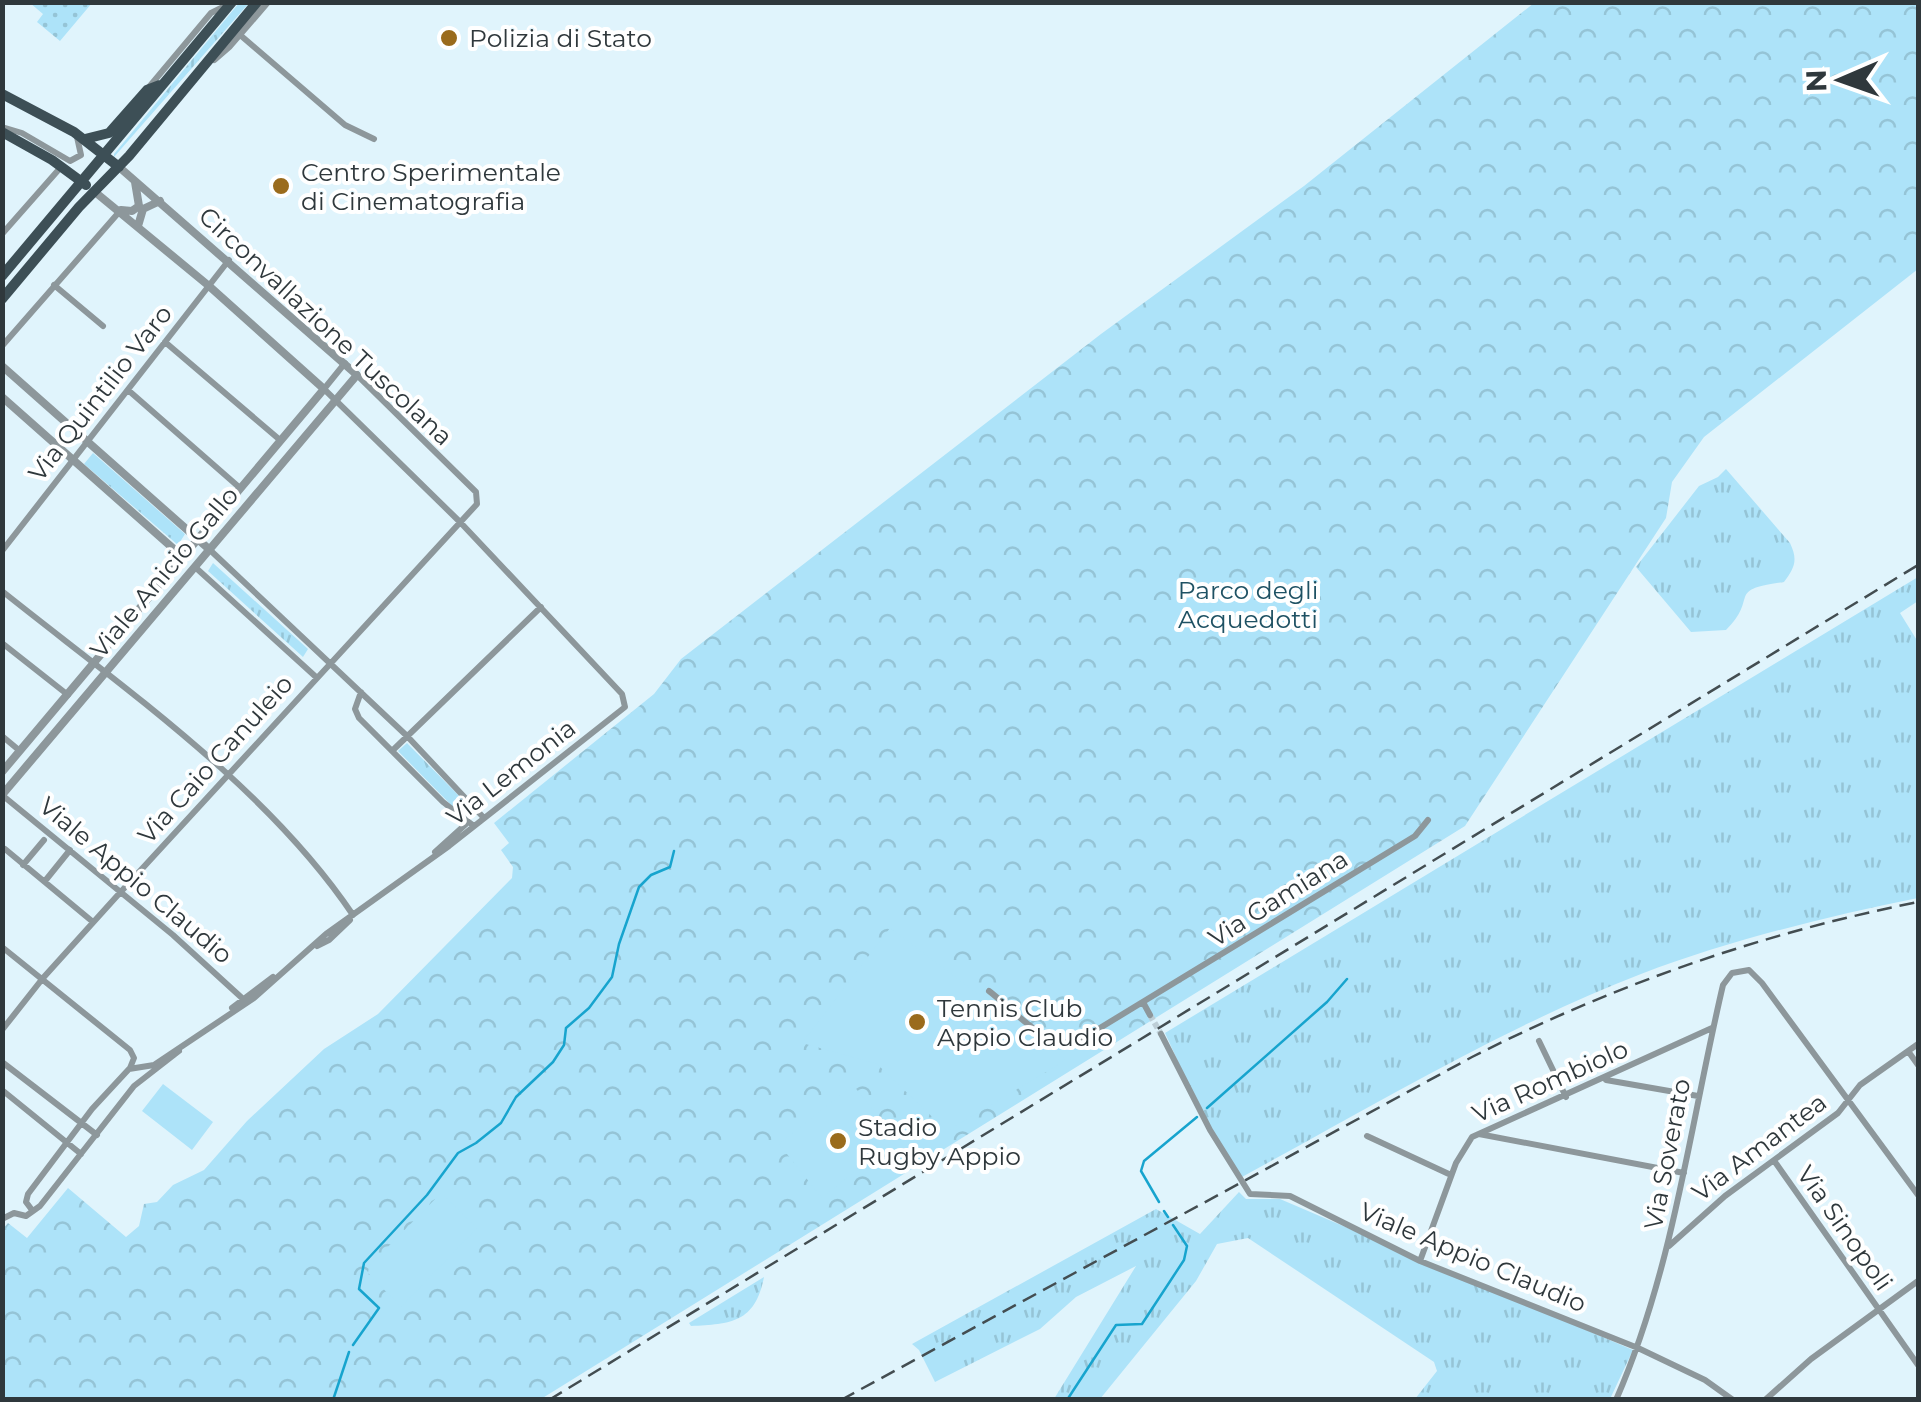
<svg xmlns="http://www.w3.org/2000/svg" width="1921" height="1402" font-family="Montserrat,sans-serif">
  <defs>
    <pattern id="grass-tufts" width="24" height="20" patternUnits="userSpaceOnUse" patternTransform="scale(2.5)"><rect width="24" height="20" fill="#ade3f9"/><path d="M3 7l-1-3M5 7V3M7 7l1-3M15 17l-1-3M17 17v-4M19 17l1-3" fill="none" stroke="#95c4d6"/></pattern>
    <pattern id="park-crowns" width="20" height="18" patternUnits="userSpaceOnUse" patternTransform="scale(2.5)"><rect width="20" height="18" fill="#ade3f9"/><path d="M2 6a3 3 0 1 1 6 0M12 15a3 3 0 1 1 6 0" fill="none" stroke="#95c4d6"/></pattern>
    <pattern id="garden-dots" width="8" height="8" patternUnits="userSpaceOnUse" patternTransform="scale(2.5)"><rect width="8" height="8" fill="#ade3f9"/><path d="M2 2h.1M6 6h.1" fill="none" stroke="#95c4d6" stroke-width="1.8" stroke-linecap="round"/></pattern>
  </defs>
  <rect width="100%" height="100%" fill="#e0f4fc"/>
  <path fill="url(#grass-tufts)" d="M 239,3 L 249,3 L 114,157 L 114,154 Z
    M 93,453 L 185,534 L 178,545 L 84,464 Z
    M 1726,469 L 1790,543 C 1798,560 1795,567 1784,582 C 1724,590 1760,597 1726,630 L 1691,632 L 1636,567 L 1699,486 L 1718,477 Z
    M 213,563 L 308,649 L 303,657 L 208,571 Z
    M 1918,577 L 1918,601 L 1900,613 L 1918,642 L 1918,898 C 1825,917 1730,940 1641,974 C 1502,1028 1372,1106 1242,1177 L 1208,1127 L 1165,1033 Z
    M 407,743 L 467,804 L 465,812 L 459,813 L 398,751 Z
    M 1239,1192 L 1246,1199 L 1280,1199 L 1633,1350 L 1610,1399 L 1415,1399 L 1437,1371 L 1434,1362 L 1248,1238 L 1217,1244 L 1196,1281 L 1100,1399 L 1054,1399 L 1136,1266 L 1076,1297 L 1040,1329 L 935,1382 L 919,1350 L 912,1344 L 1156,1209 L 1200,1234 Z
    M 764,1277 C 755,1323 731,1324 691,1326 L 689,1323 Z"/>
  <path fill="url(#park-crowns)" d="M 1534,3 L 1918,3 L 1918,269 L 1704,437 L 1672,482 L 1666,518 L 1465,826 L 541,1399 L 3,1399 L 2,1230 L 8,1223 L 27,1238 L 68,1188 L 126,1237 L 139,1226 L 144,1204 L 157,1202 L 173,1185 L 204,1170 L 247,1121 L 324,1049 L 378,1014 L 512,878 L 513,867 L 501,850 L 509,843 L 494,823 L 654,694 L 681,659 L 1101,334 L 1304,186 Z"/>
  <path fill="url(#garden-dots)" d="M 30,3 L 92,3 L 60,41 L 37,22 L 43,14 Z"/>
  <path fill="#ade3f9" d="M 890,928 L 1066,1060 L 947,1131 L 877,1064 L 802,1043 Z
    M 163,1084 L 213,1122 L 192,1150 L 142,1111 Z
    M 853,1085 L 896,1138 L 822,1198 L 779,1144 Z
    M 441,1193 L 477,1228 L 401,1307 L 368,1273 L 369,1266 Z"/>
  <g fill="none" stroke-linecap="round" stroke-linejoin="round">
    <path stroke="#17a4ce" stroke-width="2.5" d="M 1207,1108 L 1327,1002 L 1347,979
      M 1159,1202 L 1141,1171 L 1144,1161 L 1197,1117
      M 1164,1211 L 1168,1217
      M 353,1345 L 379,1308 L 359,1289 L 364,1263 L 427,1195 L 458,1153 L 476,1143 L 501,1123 L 516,1097 L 553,1062 L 564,1045 L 566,1028 L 589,1008 L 612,977 L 619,944 L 639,887 L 651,875 L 670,867 L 674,851
      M 333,1400 L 349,1352
      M 1067,1400 L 1116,1325 L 1142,1324 L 1184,1260 L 1187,1246 L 1173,1225"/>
    <path stroke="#bdced6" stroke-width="6" stroke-dasharray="6 3" stroke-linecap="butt" d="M 1150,1015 L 1161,1034"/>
    <path stroke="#8d979b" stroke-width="6" d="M 239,34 L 345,125 L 374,139
      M 149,87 L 211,13 L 225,6
      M 2,127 L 22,133 L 70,161 L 81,155 L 77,137
      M 2,234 L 61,167
      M 54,285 L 103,326
      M 165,342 L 280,440
      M 2,346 L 120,211
      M 128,390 L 240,488
      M 210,550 L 407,736 L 484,818
      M 2,551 L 229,260
      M 195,567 L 316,677
      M 2,591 C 122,687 267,787 353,915
      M 2,643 L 68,695
      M 361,692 L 355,709 L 359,718 L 443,802 L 474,826
      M 2,736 L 20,751
      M 392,751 L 541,607
      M 2,795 L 173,935 L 242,998
      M 5,849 L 93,922
      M 435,852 L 466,824
      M 23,865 L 44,840
      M 45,881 L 70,850
      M 317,946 L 329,940 L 350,920
      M 2,947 L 130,1050 L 134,1058 L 130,1068
      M 989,991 C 1013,1009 1045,1049 1077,1042 L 1415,836 L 1428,820
      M 1144,1004 L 1150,1015
      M 232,1008 L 273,977
      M 2,1030 L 43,978 L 117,896 L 477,504 L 476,492 L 357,375
      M 1161,1034 L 1210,1130 L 1250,1194 L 1290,1196 L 1420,1261 L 1638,1348 L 1705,1380 L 1733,1400
      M 1539,1041 L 1566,1097
      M 1908,1051 L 1918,1065
      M 2,1062 L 97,1135
      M 1606,1080 L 1698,1096
      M 2,1090 L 81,1154
      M 1479,1134 L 1684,1173
      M 1367,1136 L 1451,1175
      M 1775,1162 L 1918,1365
      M 32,1210 L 26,1202 L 28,1194 L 92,1109 L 129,1069 L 154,1065 L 254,998 L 326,934 L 449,846 L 625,707 L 622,694 L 460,522 L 324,389 L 345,363
      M 2,1219 L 14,1213 L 26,1216 L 40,1206 L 134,1086 L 179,1051
      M 1669,1246 L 1725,1196 L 1838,1113 L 1860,1085 L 1918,1044
      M 1420,1261 L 1456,1163 L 1472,1137 L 1712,1028
      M 1616,1400 C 1674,1267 1690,1125 1723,985 L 1732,973 L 1749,970 L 1762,983 L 1918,1195
      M 1765,1400 L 1811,1359 L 1918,1281"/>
    <path stroke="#8d979b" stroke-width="8" d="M 214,59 L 229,46 L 267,2
      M 121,210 L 132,211 L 139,206 L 135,182
      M 138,226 L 143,209 L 160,201
      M 2,366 L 210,550
      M 2,397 L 184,558
      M 2,772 L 324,389 L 209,286 L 95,192
      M 2,795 L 357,375 L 119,167"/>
    <path stroke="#3d4f56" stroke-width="10" d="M 2,94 L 74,132 L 119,167
      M 2,132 L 52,160 L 86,185
      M 85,139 L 109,133 L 147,90 L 160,85
      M 2,276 L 232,2
      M 2,299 L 79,207 L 129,156 L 257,2"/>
    <path stroke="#434d51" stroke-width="2.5" stroke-dasharray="15 8" stroke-linecap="butt" d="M 549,1400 L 1918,565
      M 841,1400 L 1472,1057 C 1614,985 1762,933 1918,902"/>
  </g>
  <g fill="#9a6b1c" stroke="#fff" stroke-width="4">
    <circle cx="449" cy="38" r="10"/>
    <circle cx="281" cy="186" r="10"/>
    <circle cx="917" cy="1022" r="10"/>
    <circle cx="838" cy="1141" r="10"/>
  </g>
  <g text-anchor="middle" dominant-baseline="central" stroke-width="8" stroke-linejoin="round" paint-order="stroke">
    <g font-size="25" fill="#2f383c" stroke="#fff" text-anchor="start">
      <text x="469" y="38">Polizia di Stato</text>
      <text x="301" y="172">Centro Sperimentale<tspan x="301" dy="29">di Cinematografia</tspan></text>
      <text x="937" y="1008">Tennis Club<tspan x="937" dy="29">Appio Claudio</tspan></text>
      <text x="858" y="1127">Stadio<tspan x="858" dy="29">Rugby Appio</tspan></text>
    </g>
    <g font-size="25" fill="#2f383c" stroke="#fff">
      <text transform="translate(326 326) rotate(43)">Circonvallazione Tuscolana</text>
      <text transform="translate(100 393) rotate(-52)">Via Quintilio Varo</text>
      <text transform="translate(164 572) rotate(-50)">Viale Anicio Gallo</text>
      <text transform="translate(215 759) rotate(-48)">Via Caio Canuleio</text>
      <text transform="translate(511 772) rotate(-38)">Via Lemonia</text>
      <text transform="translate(136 880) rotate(40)">Viale Appio Claudio</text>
      <text transform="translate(1278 898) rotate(-32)">Via Gamiana</text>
      <text transform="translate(1550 1081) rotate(-24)">Via Rombiolo</text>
      <text transform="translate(1759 1147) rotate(-37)">Via Amantea</text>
      <text transform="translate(1667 1154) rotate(-79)">Via Soverato</text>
      <text transform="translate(1845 1228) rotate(55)">Via Sinopoli</text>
      <text transform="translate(1473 1257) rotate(23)">Viale Appio Claudio</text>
    </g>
    <g font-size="25" fill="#1e5163" stroke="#fff">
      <text x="1248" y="590">Parco degli<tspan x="1248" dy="29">Acquedotti</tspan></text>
    </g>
  </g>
  <rect width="1921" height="1402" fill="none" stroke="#2f383c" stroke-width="10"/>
  <g transform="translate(1841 80) rotate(268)" stroke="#ffffff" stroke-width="8" paint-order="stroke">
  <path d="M0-8L18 38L0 25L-18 38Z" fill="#2f383c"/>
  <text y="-15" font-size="28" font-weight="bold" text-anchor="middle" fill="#2f383c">N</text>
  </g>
</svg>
